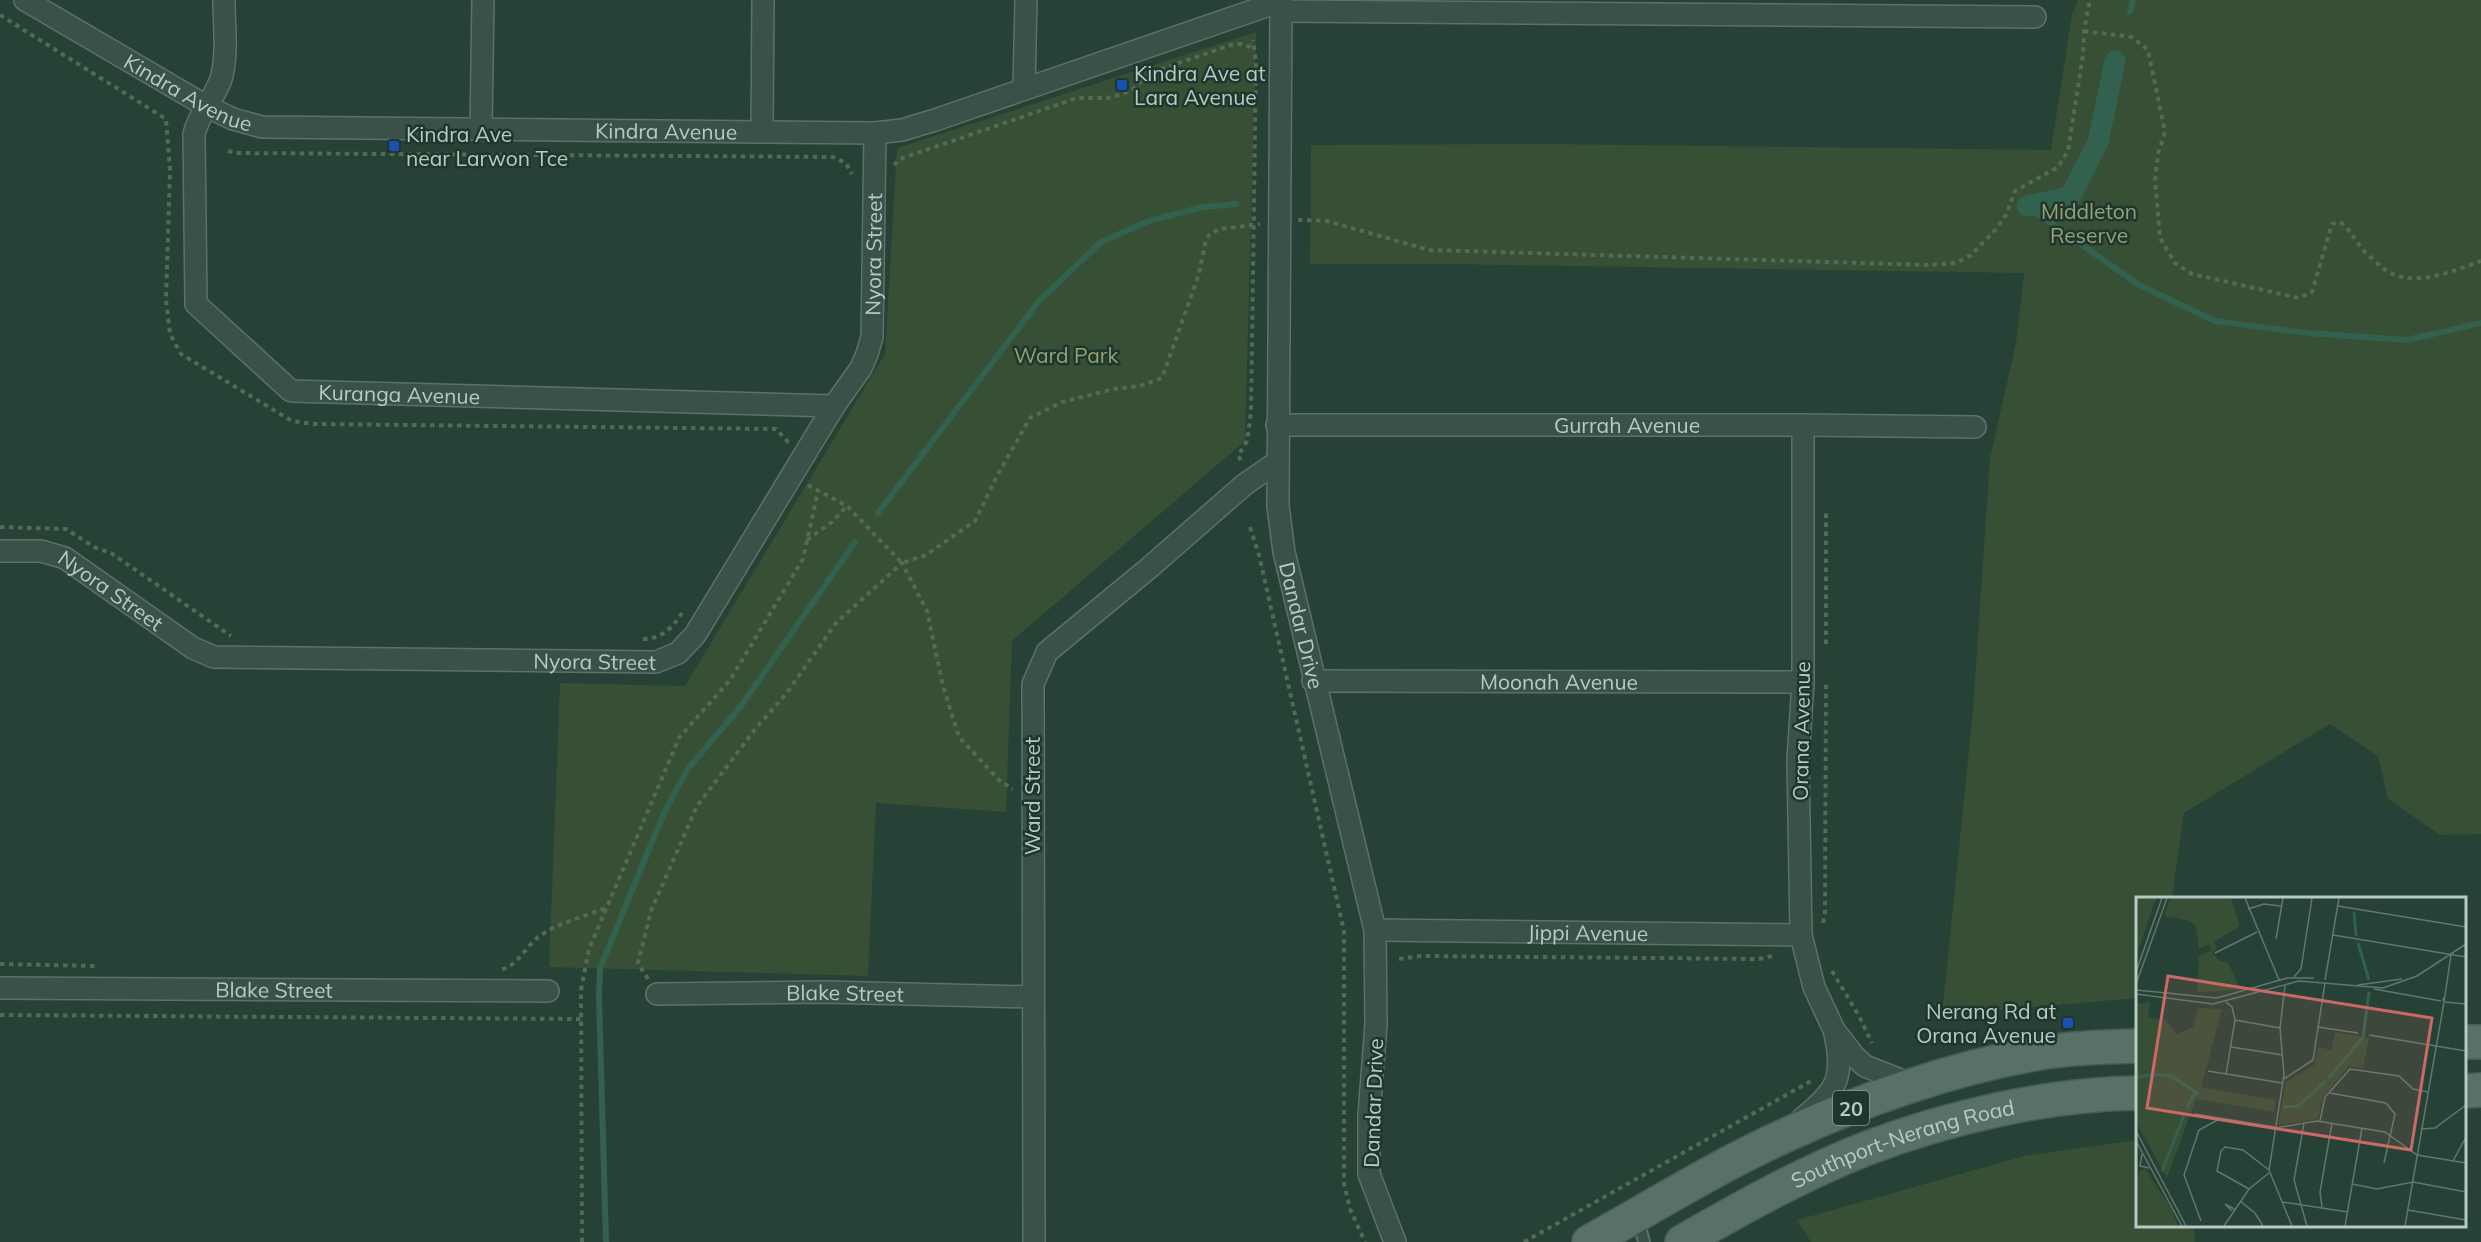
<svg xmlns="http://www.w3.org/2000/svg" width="2481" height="1242" font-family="Mulish,sans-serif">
  <rect width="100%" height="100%" fill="#264136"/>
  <path fill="#374f35" d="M 2078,0 L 2481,0 L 2481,834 L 2440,835 L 2388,799 L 2378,756 L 2330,724 L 2184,813 L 2172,898 L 2138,898 L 2137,998 L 1942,1015 L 1973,710 L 1990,458 L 2016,343 L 2024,273 L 1443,264 L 1310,264 L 1311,145 L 1543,144 L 2051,150 L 2072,14 Z
    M 1256,32 L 1245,441 L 1012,641 L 1006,812 L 876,803 L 868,976 L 549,967 L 560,683 L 685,686 L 885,354 L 897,148 Z
    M 2137,1140 L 2138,1226 L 2194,1226 L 2195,1242 L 1811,1242 L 1797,1220 L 2024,1156 Z"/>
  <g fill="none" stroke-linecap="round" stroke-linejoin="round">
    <path stroke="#33614f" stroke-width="6" d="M 2130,12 L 2133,0
      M 2027,206 L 2139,285 L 2215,321 L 2308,333 L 2407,340 L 2481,323
      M 878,513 L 1039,301 L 1101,242 L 1149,221 L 1203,207 L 1236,204
      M 606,1242 L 599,997 L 600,968 L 664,813 L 687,770 L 741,706 L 855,542"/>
    <path stroke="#33614f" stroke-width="21" d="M 2027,206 L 2070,197 L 2098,142 L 2115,61"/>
    <defs>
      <path id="lane" d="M 1638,1219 L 1644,1242"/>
      <g id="street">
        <path id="s1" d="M 25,0 L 206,106 L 233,119 L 262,127 L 875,133 L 902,130 L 935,120 L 1281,1"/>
        <path id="s2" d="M 224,0 C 224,25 228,55 221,79 C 214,99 199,113 194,134 L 196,304 L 291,391 L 834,406"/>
        <path id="s3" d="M 1281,0 L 1278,506 L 1284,552 L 1375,930 L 1376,1024 L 1369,1115 L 1369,1174 L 1395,1242"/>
        <path d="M 1281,11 L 2035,17"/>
        <path d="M 1024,88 L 1026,0"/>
        <path d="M 481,128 L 483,0"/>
        <path d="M 762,131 L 763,0"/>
        <path id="s4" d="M 1277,425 L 1803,425 L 1975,427"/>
        <path d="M 1803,425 L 1803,682 L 1798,760 L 1801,935 L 1814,987 L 1834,1030 L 1855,1057 L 1865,1066 L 1913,1085"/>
        <path id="s5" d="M 0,551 L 41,551 L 65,558 L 193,648 L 214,657 L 656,662 L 678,653 L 695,635 L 834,406 L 861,368 L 867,354 L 872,337 L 875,133"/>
        <path id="s6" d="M 1313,681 L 1803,682"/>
        <path id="s7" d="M 1375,930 L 1801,935"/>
        <path id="s8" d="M 0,988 L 548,991"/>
        <path id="s9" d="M 657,994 L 825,992 L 1032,997"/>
        <path d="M 1802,1119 C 1836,1090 1845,1080 1835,1034"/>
        <path d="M 1034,1242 L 1033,684 L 1047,652 L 1149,568 L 1244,485 L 1277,462"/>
      </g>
      <g id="primary">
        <path d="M 2464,1042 L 2481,1042"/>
        <path d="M 2464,1091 L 2481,1090"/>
        <path d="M 1589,1242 C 1652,1207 1718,1166 1784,1136 C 1861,1100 1950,1069 2034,1054 C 2068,1048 2103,1047 2138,1046"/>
        <path id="s10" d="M 1682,1242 C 1741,1208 1802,1174 1865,1149 C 1949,1117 2048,1094 2138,1093"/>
      </g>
    </defs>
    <use href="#lane" stroke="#5b7169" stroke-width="14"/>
    <use href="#street" stroke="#5b7169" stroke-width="24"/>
    <use href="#primary" stroke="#475d54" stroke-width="36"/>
    <path stroke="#526a56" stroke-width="4" stroke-dasharray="4.5 4.5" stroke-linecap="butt" d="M 0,15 L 166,119 L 170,170 L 166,300 L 170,334 L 181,354 L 292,421 L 314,424 L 776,429 L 789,443
      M 2084,31 L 2132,37 L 2148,50 L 2165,132 L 2158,154 L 2155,180 L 2160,238 L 2175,263 L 2192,274 L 2299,298 L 2312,292 L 2332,224 L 2340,222 C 2351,230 2355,241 2364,251 C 2372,258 2380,267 2389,272 C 2416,288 2455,270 2481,261
      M 228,151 L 236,153 L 833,157 L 846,163 L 852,174
      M 894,165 L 900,159 L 1077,98 L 1107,98 L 1123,94 L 1134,88 L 1150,73 L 1231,45 L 1241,44 L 1254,48
      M 1298,220 L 1327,221 L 1429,250 L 1928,265 L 1956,263 L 1971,255 L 1996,229 L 2006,215 L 2015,191 L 2058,167 L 2068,151 L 2083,55 L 2084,31 L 2090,0
      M 1241,460 L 1238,456 L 1247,441 L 1251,412 L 1256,63 L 1253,40
      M 808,485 L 847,506 L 902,563 L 926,555 L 975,521 L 998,474 L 1030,418 L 1062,402 L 1114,389 L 1140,386 L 1162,378 L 1199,274 L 1206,239 L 1211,233 L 1221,229 L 1260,224
      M 0,527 L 66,529 L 96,548 L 111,553 L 231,636
      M 1250,527 L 1259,555 L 1344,931 L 1344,1183 L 1350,1209 L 1365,1242
      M 807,540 L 832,522 L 847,506
      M 643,639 C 662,639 672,628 682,613
      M 1826,644 L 1826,511
      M 1823,923 L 1825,912 L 1826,682
      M 1399,959 L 1421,956 L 1759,959 L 1772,956
      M 0,964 L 95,966
      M 502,969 C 516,967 526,947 537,938 C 556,923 584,917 606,908
      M 1832,971 L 1859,1016 L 1872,1043
      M 648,979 L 638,963 L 651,911 L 697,806 L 756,728 L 786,694 L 836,623 L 902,563 L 927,611 L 943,686 L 959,737 L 1000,781 L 1013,789
      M 0,1015 L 581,1019
      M 582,1242 L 581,990 L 589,949 L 679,738 L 730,680 L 803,559 L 818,491
      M 1524,1242 L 1811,1081"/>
    <use href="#lane" stroke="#3a5148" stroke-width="10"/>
    <use href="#street" stroke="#3a5148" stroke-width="21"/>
    <use href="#primary" stroke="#587167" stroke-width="33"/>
  </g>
  <g fill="#1a4fb4" stroke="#1f362d" stroke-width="2">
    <rect x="1116" y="79" width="12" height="12" rx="3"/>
    <rect x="388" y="140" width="12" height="12" rx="3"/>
    <rect x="2062" y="1017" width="12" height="12" rx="3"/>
  </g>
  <g text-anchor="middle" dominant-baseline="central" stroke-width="5" stroke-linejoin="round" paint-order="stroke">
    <rect fill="#1f362d" stroke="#899e97" stroke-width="1.5" x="1833" y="1091" width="36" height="34" rx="4.5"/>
    <g font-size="20" font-weight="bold" fill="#b7cbc4">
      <text x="1851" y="1108">20</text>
    </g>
    <g font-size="21" fill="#b7cbc4" stroke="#1f362d" text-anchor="start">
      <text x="1134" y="73">Kindra Ave at<tspan x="1134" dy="24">Lara Avenue</tspan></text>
      <text x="406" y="134">Kindra Ave<tspan x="406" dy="24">near Larwon Tce</tspan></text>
      <text x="2056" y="1011" text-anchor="end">Nerang Rd at<tspan x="2056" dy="24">Orana Avenue</tspan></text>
    </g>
    <g font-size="21" fill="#b7cbc4" stroke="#1f362d">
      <text stroke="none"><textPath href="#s1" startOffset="188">Kindra Avenue</textPath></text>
      <text stroke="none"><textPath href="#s1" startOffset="674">Kindra Avenue</textPath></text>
      <text stroke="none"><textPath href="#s5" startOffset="1166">Nyora Street</textPath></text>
      <text stroke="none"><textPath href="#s2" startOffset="548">Kuranga Avenue</textPath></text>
      <text stroke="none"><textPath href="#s4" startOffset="350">Gurrah Avenue</textPath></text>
      <text stroke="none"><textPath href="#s5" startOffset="122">Nyora Street</textPath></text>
      <text stroke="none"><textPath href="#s3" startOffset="628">Dandar Drive</textPath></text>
      <text stroke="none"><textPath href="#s5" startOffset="626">Nyora Street</textPath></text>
      <text stroke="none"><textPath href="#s6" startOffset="246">Moonah Avenue</textPath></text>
      <text transform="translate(1801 731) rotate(-89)">Orana Avenue</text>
      <text transform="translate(1032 796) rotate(-90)">Ward Street</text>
      <text stroke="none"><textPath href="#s7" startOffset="213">Jippi Avenue</textPath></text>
      <text stroke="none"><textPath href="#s8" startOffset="274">Blake Street</textPath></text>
      <text stroke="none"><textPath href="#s9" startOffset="188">Blake Street</textPath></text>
      <text transform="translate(1373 1103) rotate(-88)">Dandar Drive</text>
      <text stroke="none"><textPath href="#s10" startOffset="243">Southport-Nerang Road</textPath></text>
    </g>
    <g font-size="21" fill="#96a175" stroke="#1f362d">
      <text x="2089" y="211">Middleton<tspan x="2089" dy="24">Reserve</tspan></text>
      <text x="1066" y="355">Ward Park</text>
    </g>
  </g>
  <g transform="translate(2136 897)">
    <rect width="330" height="330" fill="#264136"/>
    <path d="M 0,1 L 20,1 L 0,60 ZM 34,1 L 95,1 L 104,29 L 78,45 L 81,51 L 76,56 L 84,64 L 92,66 L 105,93 L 61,95 L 63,59 L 76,53 L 73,47 L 63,52 L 60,29 L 54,24 L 28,19 ZM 14,105 L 12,120 L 30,123 L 40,137 L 57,130 L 62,111 L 86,112 L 65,190 L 140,203 L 138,215 L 60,202 L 31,281 L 0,225 L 0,107 ZM 199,135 L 233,141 L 227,171 L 213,169 L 187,200 L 182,222 L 142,228 L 150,185 L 178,168 L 182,150 L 195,153 ZM 9,271 L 36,313 L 42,329 L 2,329 L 0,287 L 4,273 Z" fill="#374f35"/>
    <path fill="none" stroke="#33614f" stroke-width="3" d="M 218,15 L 220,39M 222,46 L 233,83M 0,181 L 16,177 L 35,179 L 63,197M 193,181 L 227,140 L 233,95M 147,210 L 162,209 L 190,184M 51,211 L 58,197 L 63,197M 26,274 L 49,216"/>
    <path fill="none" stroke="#60786f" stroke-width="1.5" d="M 109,1 L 143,83M 202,9 L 330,30M 112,12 L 128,7 L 145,9M 197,38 L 330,60M 140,42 L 147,1M 79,56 L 121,35M 0,75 L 26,1M 158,80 L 165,72 L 176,1M 189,83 L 203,1M 0,87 L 31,1M 222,88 L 266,82M 149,89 L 144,131 L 148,178 L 133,273 L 156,329M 238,92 L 305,104M 0,93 L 81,101 L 151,81 L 178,81M 0,97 L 77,107 L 163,84 L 247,91 L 281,79 L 330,47M 307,101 L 308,105 L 315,58M 90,105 L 96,110 L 99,123 L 90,177M 309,105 L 330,107M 99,123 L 144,131M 182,130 L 222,136M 233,138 L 330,154M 95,150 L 147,158M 72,174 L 146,186M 148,182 L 177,163 L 189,86M 194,196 L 250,206 L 259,217 L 248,266M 59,217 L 139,230M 184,224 L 189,200 L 214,172 L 263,179 L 277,192 L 292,195M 168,226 L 158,283 L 171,329M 139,231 L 181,224 L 249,235 L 281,258 L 330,266M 285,232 L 299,231 L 330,208M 0,234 L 50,329M 0,244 L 46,329M 6,257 L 4,269 L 13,271M 317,264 L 330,240M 216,287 L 241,292 L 277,285 L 330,295M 113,292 L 81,274 L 85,254 L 89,250 L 107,253 L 133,273M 104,304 L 119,316 L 127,329M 146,305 L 212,315M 186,310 L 184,295 L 196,226M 272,313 L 330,323M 96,314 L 89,307 L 98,312M 65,324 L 48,278 L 63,233 L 85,221M 88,329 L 113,292 L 133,276M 209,329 L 226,231M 269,329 L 308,105"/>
    <path fill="#ca6966" fill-opacity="0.15" stroke="#ca6966" stroke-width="3" d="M 32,79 L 296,121 L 275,253 L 11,211 Z"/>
    <rect width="330" height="330" fill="none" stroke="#b7cbc4" stroke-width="3"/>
  </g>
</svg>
